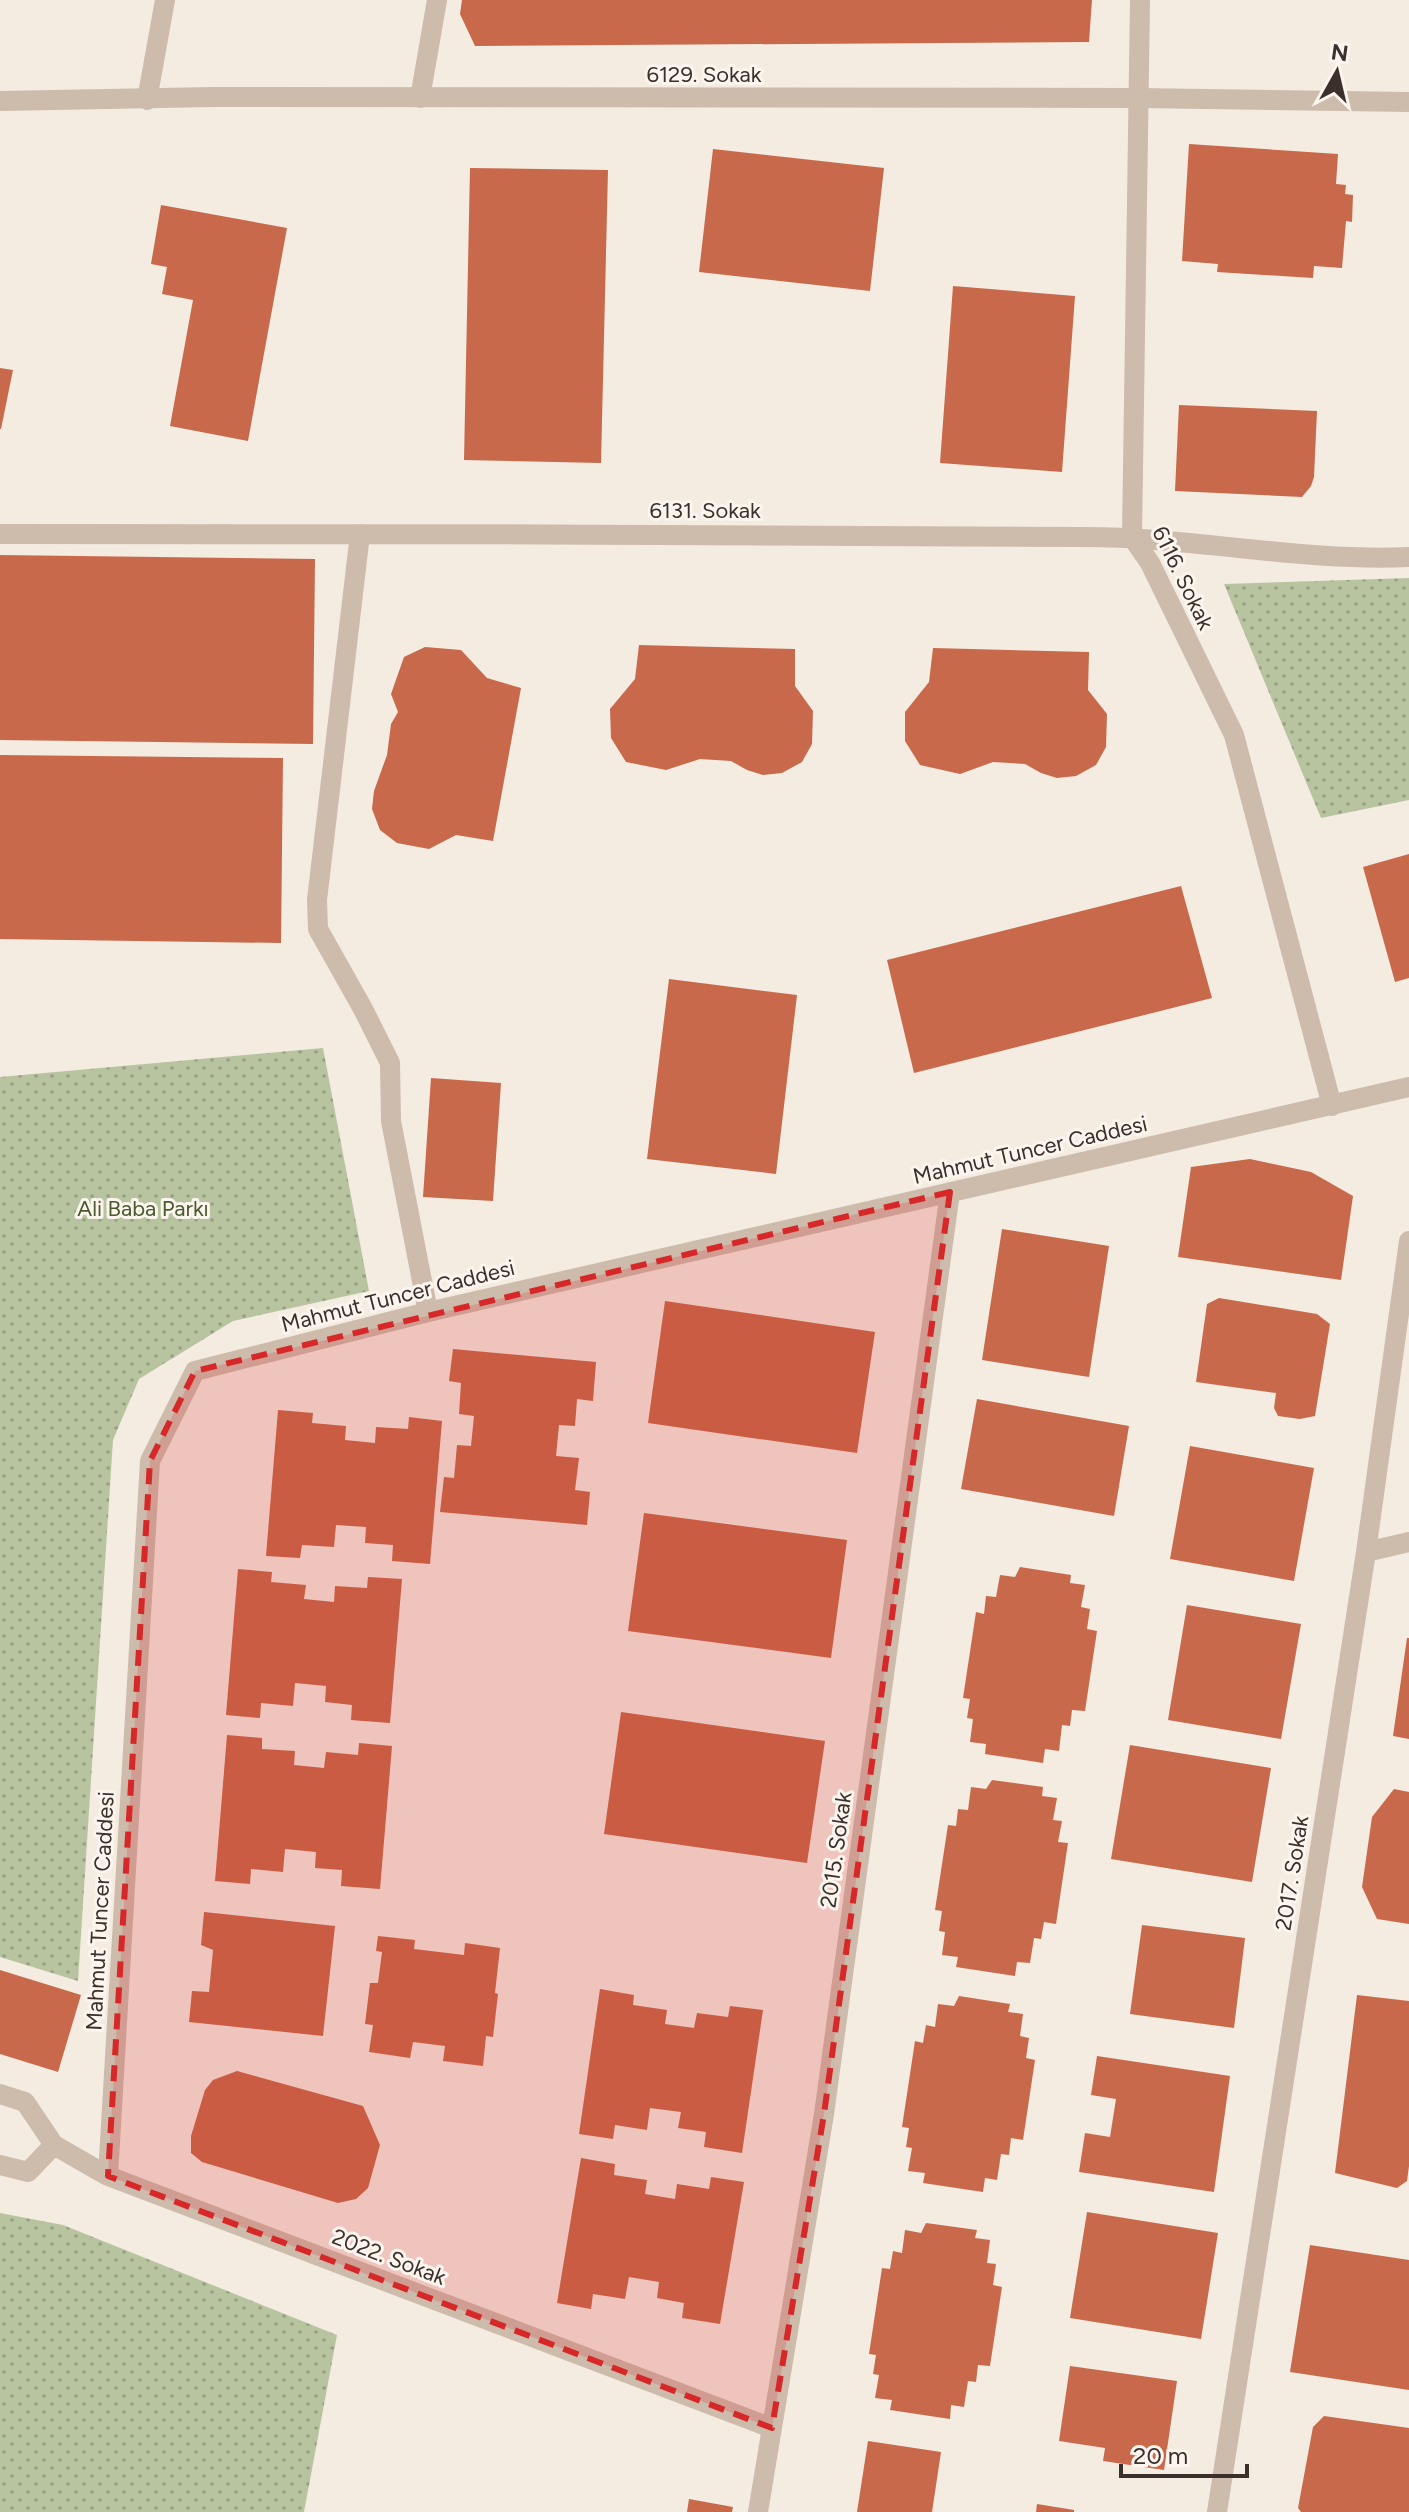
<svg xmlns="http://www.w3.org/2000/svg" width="1409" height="2512" font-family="Figtree,sans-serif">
  <defs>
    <pattern id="park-dots" width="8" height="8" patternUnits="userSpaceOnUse" patternTransform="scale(2)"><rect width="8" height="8" fill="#b8c4a0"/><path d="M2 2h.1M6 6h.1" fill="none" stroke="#97a083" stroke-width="1.8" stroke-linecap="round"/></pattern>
  </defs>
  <rect width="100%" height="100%" fill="#f4ebe1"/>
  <path fill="url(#park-dots)" d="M 1409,578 L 1409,800 L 1321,818 L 1224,584 Z
    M 323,1048 L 369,1291 L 233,1321 L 139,1379 L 113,1440 L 78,1981 L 0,1957 L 0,1077 Z
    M 0,2213 L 63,2225 L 337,2335 L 304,2512 L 0,2512 Z"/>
  <path fill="#c8694b" d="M 462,0 L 1092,0 L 1089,42 L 475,46 L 460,14 Z
    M 1189,144 L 1338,154 L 1336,184 L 1346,185 L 1345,194 L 1353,195 L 1352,222 L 1346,221 L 1342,268 L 1314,266 L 1313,278 L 1217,272 L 1218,264 L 1182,261 Z
    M 713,149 L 884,168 L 870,291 L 699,272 Z
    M 470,168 L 608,170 L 601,463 L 464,460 Z
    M 161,205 L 287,228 L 248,441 L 170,426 L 193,300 L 162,294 L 167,267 L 151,264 Z
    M 953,286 L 1075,296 L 1062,472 L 940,463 Z
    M 0,368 L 13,370 L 1,429 L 0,429 Z
    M 1179,405 L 1317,411 L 1314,477 L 1311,486 L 1302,497 L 1175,491 Z
    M 0,555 L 315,559 L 313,744 L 0,740 Z
    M 639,645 L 795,649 L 795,686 L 813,711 L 812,744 L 802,762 L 782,773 L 763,775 L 747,770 L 731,761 L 700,759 L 666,770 L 626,762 L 611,738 L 610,709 L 635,679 Z
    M 425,647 L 461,650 L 487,678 L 521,688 L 493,841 L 456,835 L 429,849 L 397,843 L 380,830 L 372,809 L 374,791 L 387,755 L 391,724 L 398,712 L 391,694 L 404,657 Z
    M 933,648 L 1089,652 L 1088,690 L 1107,714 L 1106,747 L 1096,765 L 1076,776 L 1057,778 L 1041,773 L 1025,764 L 993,762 L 960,774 L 920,765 L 905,741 L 905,712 L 929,682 Z
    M 0,755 L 283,758 L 281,943 L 0,939 Z
    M 1409,854 L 1409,978 L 1395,982 L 1363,867 Z
    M 1181,886 L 1212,998 L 914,1073 L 887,960 Z
    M 669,979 L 797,995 L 776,1174 L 647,1159 Z
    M 431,1078 L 501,1083 L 493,1201 L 423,1197 Z
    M 1250,1159 L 1311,1172 L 1353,1196 L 1341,1280 L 1178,1257 L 1191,1167 Z
    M 1002,1229 L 1109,1246 L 1089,1377 L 982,1360 Z
    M 1219,1298 L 1317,1314 L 1330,1324 L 1315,1416 L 1300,1419 L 1278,1416 L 1274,1408 L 1276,1393 L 1196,1382 L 1207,1304 Z
    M 665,1301 L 875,1332 L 857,1453 L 648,1423 Z
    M 453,1349 L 596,1362 L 593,1401 L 577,1399 L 575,1426 L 559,1425 L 556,1456 L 579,1458 L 575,1490 L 590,1492 L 587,1525 L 440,1512 L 444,1477 L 454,1478 L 457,1445 L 471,1446 L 474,1416 L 459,1414 L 461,1383 L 449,1381 Z
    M 977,1399 L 1129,1426 L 1114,1516 L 961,1489 Z
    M 278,1410 L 313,1413 L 312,1423 L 346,1426 L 345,1440 L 375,1443 L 376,1427 L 408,1429 L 409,1417 L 442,1421 L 430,1564 L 392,1561 L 393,1545 L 365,1543 L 366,1527 L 336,1525 L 334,1547 L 302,1545 L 300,1558 L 266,1556 Z
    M 1190,1446 L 1314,1468 L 1294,1581 L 1170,1559 Z
    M 644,1513 L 847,1540 L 831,1658 L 628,1631 Z
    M 1020,1567 L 1071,1575 L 1070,1583 L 1085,1585 L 1081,1607 L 1090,1609 L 1087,1629 L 1097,1631 L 1085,1711 L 1072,1710 L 1070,1726 L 1062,1725 L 1059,1751 L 1045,1749 L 1043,1763 L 985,1754 L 986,1744 L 970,1742 L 973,1719 L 967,1718 L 970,1699 L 963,1698 L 976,1612 L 984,1614 L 986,1596 L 996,1597 L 1000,1575 L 1015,1577 Z
    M 238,1569 L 272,1572 L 271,1582 L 306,1585 L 304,1599 L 334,1602 L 335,1586 L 367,1588 L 368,1577 L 402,1579 L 390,1723 L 351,1720 L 352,1705 L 325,1702 L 326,1686 L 295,1683 L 293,1706 L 261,1703 L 260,1718 L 226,1715 Z
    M 1187,1605 L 1301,1624 L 1281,1739 L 1168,1720 Z
    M 1407,1638 L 1409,1638 L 1409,1739 L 1393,1736 Z
    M 621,1712 L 825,1741 L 807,1863 L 604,1834 Z
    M 227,1735 L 262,1738 L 262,1749 L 295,1751 L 294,1765 L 324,1768 L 326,1752 L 358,1755 L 359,1743 L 392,1746 L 380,1889 L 341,1886 L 342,1870 L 315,1868 L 316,1852 L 285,1849 L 283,1872 L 251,1869 L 250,1884 L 215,1881 Z
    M 1130,1745 L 1271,1768 L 1252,1882 L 1111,1859 Z
    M 992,1780 L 1043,1787 L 1042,1796 L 1057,1798 L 1053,1820 L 1062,1821 L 1058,1842 L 1068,1843 L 1056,1924 L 1044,1922 L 1041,1939 L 1034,1938 L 1030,1963 L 1017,1962 L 1015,1976 L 956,1967 L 958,1957 L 942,1955 L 945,1932 L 939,1931 L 942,1911 L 935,1910 L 948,1825 L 956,1826 L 958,1809 L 968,1810 L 971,1787 L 986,1789 Z
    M 1394,1789 L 1409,1792 L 1409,1924 L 1377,1919 L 1362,1887 L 1372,1817 Z
    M 204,1912 L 335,1926 L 323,2036 L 189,2022 L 192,1991 L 209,1992 L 213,1950 L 201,1945 Z
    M 1142,1925 L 1245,1938 L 1234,2028 L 1130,2014 Z
    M 378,1936 L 415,1940 L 414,1949 L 464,1955 L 465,1943 L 500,1948 L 495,1993 L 498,1994 L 493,2037 L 486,2036 L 483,2066 L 443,2061 L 445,2046 L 413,2042 L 410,2058 L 369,2052 L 373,2025 L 365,2024 L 370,1983 L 378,1983 L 382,1952 L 376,1951 Z
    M 0,1970 L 81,1995 L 58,2072 L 0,2054 Z
    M 600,1989 L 634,1995 L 633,2005 L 667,2010 L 665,2024 L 694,2028 L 697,2013 L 728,2017 L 730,2006 L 763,2010 L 742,2153 L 704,2147 L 706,2132 L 678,2128 L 681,2112 L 650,2108 L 647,2130 L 615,2125 L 613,2139 L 579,2134 Z
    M 1357,1995 L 1409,2001 L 1409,2166 L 1407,2181 L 1397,2188 L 1335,2173 Z
    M 959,1996 L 1010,2004 L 1008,2012 L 1023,2014 L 1020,2036 L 1029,2038 L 1026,2058 L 1035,2060 L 1023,2140 L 1011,2138 L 1009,2155 L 1001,2154 L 997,2180 L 985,2178 L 983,2192 L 923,2183 L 925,2173 L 908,2171 L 912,2148 L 906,2147 L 909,2128 L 902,2127 L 915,2041 L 923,2043 L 926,2025 L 935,2027 L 938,2004 L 954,2006 Z
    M 1097,2056 L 1230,2076 L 1214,2192 L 1079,2172 L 1085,2133 L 1110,2137 L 1116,2099 L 1091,2095 Z
    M 237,2071 L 363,2106 L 380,2145 L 368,2188 L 356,2199 L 338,2203 L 202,2162 L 191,2153 L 191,2136 L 205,2090 L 213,2080 Z
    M 581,2158 L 615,2164 L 614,2175 L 647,2180 L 645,2194 L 675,2199 L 677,2184 L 709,2189 L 711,2177 L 744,2182 L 720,2324 L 682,2318 L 684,2303 L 657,2298 L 659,2282 L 629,2277 L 625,2299 L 593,2294 L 591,2309 L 557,2303 Z
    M 1087,2212 L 1218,2233 L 1201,2339 L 1070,2318 Z
    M 926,2223 L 977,2230 L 975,2238 L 990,2240 L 987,2263 L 996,2264 L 993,2285 L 1002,2287 L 990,2366 L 978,2365 L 976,2382 L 968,2381 L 964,2407 L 951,2405 L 950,2419 L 890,2410 L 892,2400 L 875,2398 L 879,2375 L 873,2374 L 876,2355 L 869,2354 L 882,2268 L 890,2269 L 893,2251 L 902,2253 L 905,2230 L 921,2233 Z
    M 1310,2245 L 1409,2260 L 1409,2390 L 1290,2372 Z
    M 1070,2366 L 1177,2381 L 1164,2470 L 1103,2461 L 1105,2448 L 1059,2441 Z
    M 1324,2416 L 1409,2428 L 1409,2512 L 1301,2512 L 1298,2508 L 1313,2427 Z
    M 868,2441 L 941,2452 L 932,2512 L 857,2512 Z
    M 689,2499 L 733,2507 L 732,2512 L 687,2512 Z
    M 1037,2504 L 1074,2510 L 1074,2512 L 1036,2512 Z"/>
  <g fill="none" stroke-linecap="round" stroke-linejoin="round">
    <path stroke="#cdbbac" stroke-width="20" d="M 1140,0 L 1132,537 L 1150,563 L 1234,735 L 1332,1106
      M 147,100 L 165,0
      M 0,534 C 361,534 723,534 1084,537 C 1193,537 1301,562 1409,557
      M 360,534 L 317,900 L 318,929 L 363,1009 L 390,1063 L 391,1121 L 428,1312
      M 1366,1552 L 1409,1542
      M 0,2094 L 25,2102 L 54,2145
      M 0,2165 L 28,2172 L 54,2145 L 108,2176 L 772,2428
      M 108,2176 L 150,1461 L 195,1371 L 428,1312 L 1409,1087
      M 758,2512 L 824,2114 L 950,1192
      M 1217,2512 L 1366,1552 L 1409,1241"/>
    <path stroke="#cdbbac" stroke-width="20" d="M 420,98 L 437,0
      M 0,101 L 213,97 L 1139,98 L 1409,102"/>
  </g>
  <path fill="#d62828" fill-opacity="0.2" stroke="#d62828" stroke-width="6" stroke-dasharray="16 10" stroke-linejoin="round" d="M 950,1192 L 824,2114 L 772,2428 L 108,2176 L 150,1461 L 195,1371 Z"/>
  <g text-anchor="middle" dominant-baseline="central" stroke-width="6" stroke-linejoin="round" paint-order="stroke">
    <g font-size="22" fill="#3b302b" stroke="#fbf5ee">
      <text x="704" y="74">6129. Sokak</text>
      <text x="705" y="510">6131. Sokak</text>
      <text transform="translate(1183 578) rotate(64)">6116. Sokak</text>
      <text transform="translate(1030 1150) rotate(-13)">Mahmut Tuncer Caddesi</text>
      <text transform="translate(398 1296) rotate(-14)">Mahmut Tuncer Caddesi</text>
      <text transform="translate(836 1850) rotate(-82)">2015. Sokak</text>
      <text transform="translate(1292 1873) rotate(-81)">2017. Sokak</text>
      <text transform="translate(100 1911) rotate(-87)">Mahmut Tuncer Caddesi</text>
      <text transform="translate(389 2257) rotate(21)">2022. Sokak</text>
    </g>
    <g font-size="22" fill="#4a5a2e" stroke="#fbf5ee">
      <text x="143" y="1208">Ali Baba Parkı</text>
    </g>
  </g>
  <g transform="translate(1337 72) rotate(8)" stroke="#fbf5ee" stroke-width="6" paint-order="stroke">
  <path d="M0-6L14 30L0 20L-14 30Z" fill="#3b302b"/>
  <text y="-12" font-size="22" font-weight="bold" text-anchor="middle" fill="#3b302b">N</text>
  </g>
  <path d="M1121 2464v12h126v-12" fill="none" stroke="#3b302b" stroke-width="4"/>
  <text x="1133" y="2464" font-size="24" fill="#3b302b" stroke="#fbf5ee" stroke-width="6" paint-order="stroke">20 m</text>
</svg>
